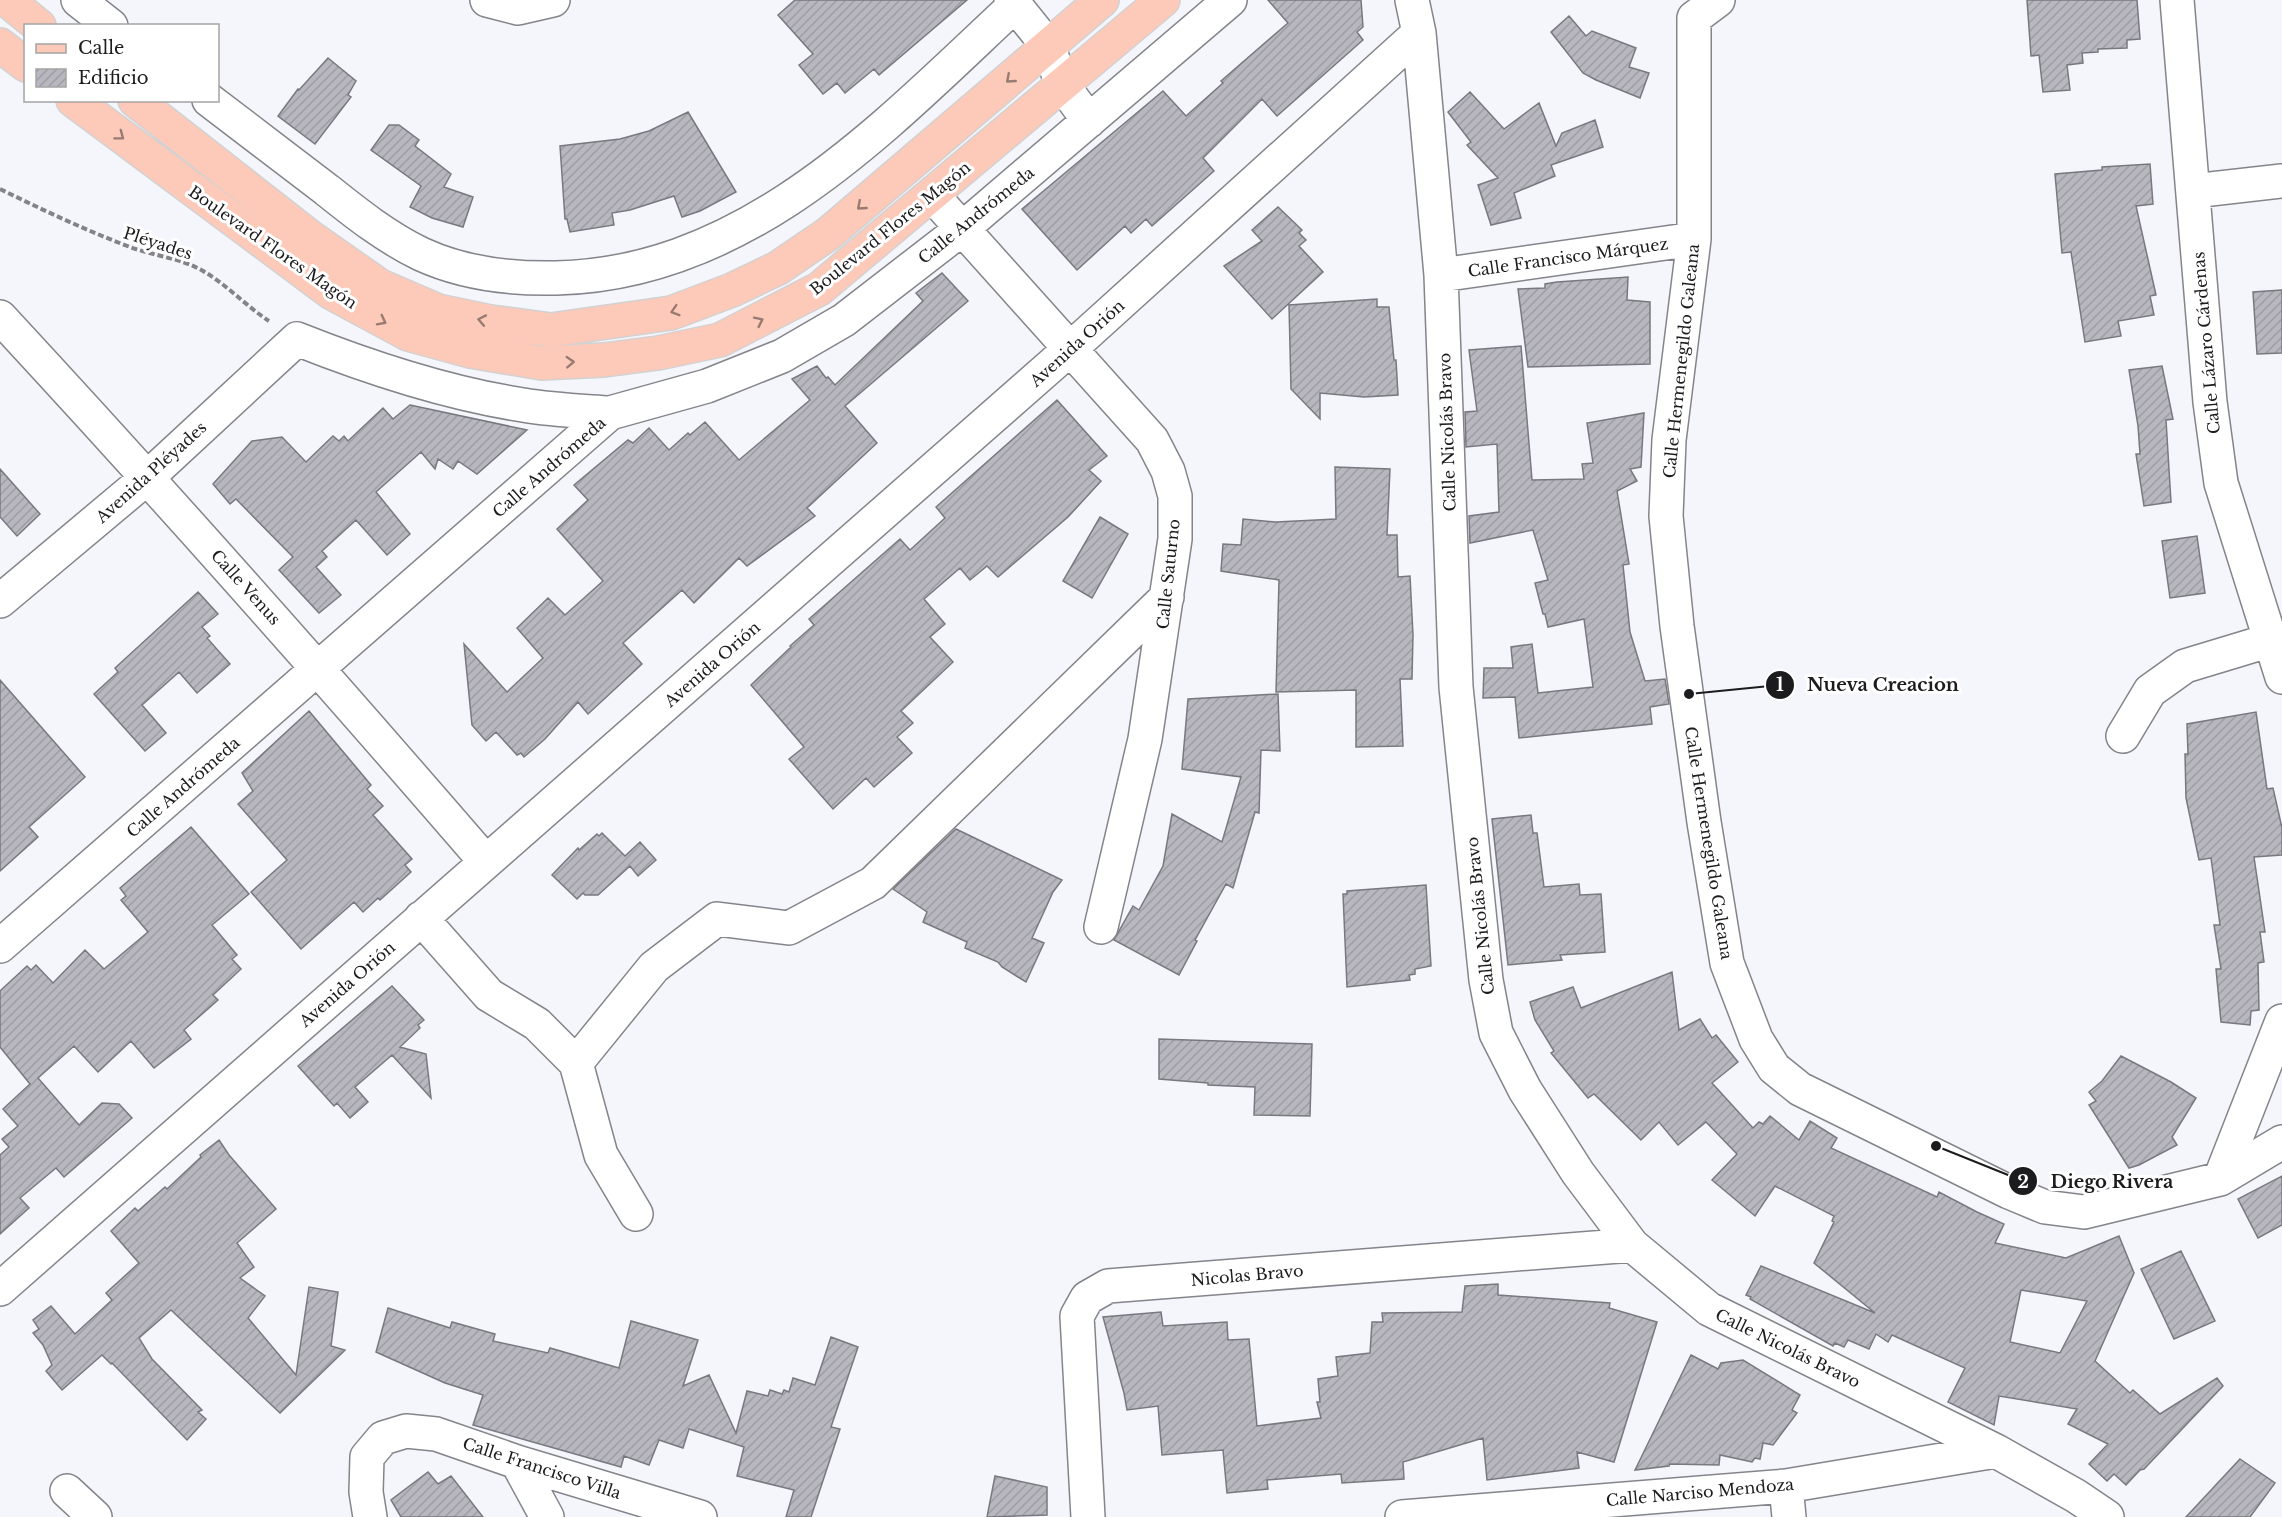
<svg xmlns="http://www.w3.org/2000/svg" width="2282" height="1517" font-family="'Libre Baskerville',serif">
  <defs>
    <pattern id="building-hatch" width="6" height="6" patternUnits="userSpaceOnUse" patternTransform="scale(1.5)"><rect width="6" height="6" fill="#b8b7bf"/><path d="M-1 1l2-2M0 6l6-6M5 7l2-2" fill="none" stroke="#9e9da4"/></pattern>
  </defs>
  <rect width="100%" height="100%" fill="#f5f5fc"/>
  <path fill="url(#building-hatch)" stroke="#78787f" stroke-width="1.5" fill-rule="evenodd" d="M 795,0 L 967,0 L 879,75 L 874,69 L 845,93 L 837,83 L 823,94 L 799,65 L 813,54 L 778,15 Z
    M 1268,0 L 1361,0 L 1363,27 L 1357,32 L 1363,40 L 1277,116 L 1262,99 L 1203,158 L 1214,171 L 1152,226 L 1146,219 L 1131,233 L 1125,226 L 1077,270 L 1022,209 L 1163,91 L 1186,116 L 1223,83 L 1221,81 L 1288,23 Z
    M 2027,0 L 2137,0 L 2140,39 L 2127,40 L 2127,48 L 2098,49 L 2098,52 L 2082,53 L 2083,63 L 2067,65 L 2070,90 L 2043,92 L 2039,55 L 2031,56 Z
    M 1569,16 L 1586,36 L 1592,31 L 1636,48 L 1629,67 L 1649,73 L 1640,98 L 1596,80 L 1583,73 L 1551,32 Z
    M 328,58 L 356,81 L 348,95 L 351,97 L 315,144 L 278,116 L 298,89 L 299,90 Z
    M 1470,92 L 1504,129 L 1539,103 L 1556,146 L 1562,133 L 1595,120 L 1603,147 L 1551,165 L 1555,176 L 1514,193 L 1521,218 L 1491,225 L 1478,185 L 1498,178 L 1467,145 L 1471,142 L 1448,112 Z
    M 688,112 L 736,192 L 700,211 L 682,217 L 674,196 L 630,210 L 612,213 L 614,225 L 570,232 L 567,219 L 565,219 L 560,146 L 620,139 L 649,131 Z
    M 389,125 L 399,125 L 419,140 L 415,146 L 451,174 L 444,187 L 473,197 L 463,227 L 432,218 L 410,207 L 421,186 L 371,150 Z
    M 2150,164 L 2153,204 L 2136,206 L 2156,295 L 2150,296 L 2154,315 L 2118,321 L 2121,336 L 2085,342 L 2071,252 L 2062,253 L 2055,174 L 2102,170 L 2102,167 Z
    M 1278,207 L 1302,230 L 1299,233 L 1306,240 L 1299,246 L 1323,272 L 1272,319 L 1224,266 L 1262,241 L 1252,230 Z
    M 942,273 L 968,301 L 845,406 L 877,443 L 807,508 L 815,516 L 747,566 L 739,558 L 694,603 L 682,590 L 623,643 L 642,664 L 588,714 L 578,702 L 545,739 L 524,757 L 521,753 L 517,755 L 496,732 L 486,741 L 472,725 L 464,644 L 507,692 L 543,658 L 517,628 L 548,598 L 565,615 L 603,581 L 557,529 L 588,500 L 574,485 L 628,440 L 633,443 L 649,428 L 669,450 L 688,433 L 690,435 L 705,422 L 739,460 L 810,400 L 792,379 L 817,366 L 826,378 L 828,377 L 835,385 L 923,301 L 916,293 Z
    M 1628,277 L 1627,300 L 1650,302 L 1650,364 L 1528,367 L 1518,289 L 1545,288 L 1545,284 L 1557,282 Z
    M 2282,290 L 2282,353 L 2257,354 L 2253,292 Z
    M 1377,299 L 1377,307 L 1389,307 L 1394,360 L 1396,360 L 1398,395 L 1364,397 L 1320,393 L 1320,419 L 1291,389 L 1289,305 Z
    M 1521,346 L 1532,480 L 1584,479 L 1582,464 L 1593,463 L 1587,423 L 1644,413 L 1641,467 L 1630,469 L 1637,481 L 1617,491 L 1629,564 L 1623,565 L 1630,632 L 1645,681 L 1665,679 L 1669,704 L 1650,707 L 1652,724 L 1519,738 L 1515,697 L 1483,698 L 1484,668 L 1513,668 L 1511,647 L 1532,644 L 1538,693 L 1593,687 L 1584,619 L 1548,627 L 1545,614 L 1543,614 L 1535,583 L 1548,580 L 1533,530 L 1470,543 L 1469,516 L 1499,512 L 1497,444 L 1466,447 L 1465,412 L 1477,411 L 1469,350 Z
    M 2162,366 L 2173,419 L 2166,420 L 2171,502 L 2144,506 L 2136,454 L 2140,454 L 2138,426 L 2129,370 Z
    M 1057,400 L 1107,456 L 1089,470 L 1101,481 L 1068,517 L 998,577 L 987,566 L 970,580 L 960,568 L 924,599 L 945,624 L 930,637 L 953,662 L 901,711 L 913,723 L 897,737 L 912,753 L 874,787 L 866,778 L 833,809 L 789,759 L 804,747 L 751,685 L 791,647 L 790,646 L 814,625 L 809,619 L 900,539 L 910,550 L 945,518 L 936,507 Z
    M 410,405 L 527,430 L 477,474 L 458,461 L 453,469 L 438,459 L 435,469 L 421,452 L 376,492 L 410,534 L 387,555 L 356,520 L 322,551 L 327,557 L 316,567 L 341,595 L 319,613 L 279,570 L 293,557 L 236,499 L 230,504 L 213,484 L 252,441 L 282,437 L 306,462 L 333,436 L 339,441 L 344,436 L 348,441 L 383,408 L 393,419 Z
    M 1335,467 L 1390,469 L 1387,535 L 1397,535 L 1398,577 L 1410,576 L 1413,635 L 1412,679 L 1400,679 L 1403,746 L 1356,747 L 1356,690 L 1276,692 L 1279,580 L 1221,571 L 1223,544 L 1241,545 L 1243,519 L 1276,522 L 1336,519 Z
    M 0,469 L 40,514 L 17,536 L 0,517 Z
    M 1100,517 L 1128,534 L 1092,598 L 1063,581 Z
    M 2197,536 L 2205,593 L 2170,598 L 2162,541 Z
    M 198,592 L 218,614 L 202,627 L 210,636 L 207,638 L 230,664 L 197,693 L 179,672 L 142,705 L 166,733 L 145,751 L 94,694 L 118,672 L 115,668 Z
    M 0,680 L 85,777 L 29,827 L 38,837 L 0,871 Z
    M 1278,694 L 1280,751 L 1261,750 L 1259,813 L 1255,812 L 1233,888 L 1226,884 L 1195,940 L 1197,941 L 1179,975 L 1114,940 L 1133,906 L 1139,910 L 1163,866 L 1172,814 L 1222,842 L 1241,777 L 1182,769 L 1188,699 Z
    M 309,711 L 371,785 L 367,789 L 383,806 L 373,815 L 412,859 L 405,865 L 411,872 L 380,900 L 378,898 L 363,912 L 354,902 L 301,949 L 251,892 L 287,860 L 238,804 L 253,791 L 242,773 Z
    M 2256,712 L 2267,789 L 2273,788 L 2282,828 L 2282,855 L 2254,857 L 2265,932 L 2260,932 L 2264,962 L 2258,963 L 2259,1010 L 2251,1011 L 2250,1025 L 2221,1022 L 2216,969 L 2221,969 L 2214,925 L 2220,925 L 2211,858 L 2199,860 L 2186,798 L 2185,754 L 2188,754 L 2187,724 Z
    M 1531,815 L 1533,833 L 1537,833 L 1544,887 L 1579,884 L 1580,895 L 1601,894 L 1605,952 L 1560,955 L 1562,960 L 1508,965 L 1492,819 Z
    M 191,827 L 249,894 L 212,925 L 237,955 L 232,959 L 241,969 L 213,995 L 218,1000 L 184,1030 L 191,1039 L 154,1068 L 131,1041 L 98,1072 L 74,1046 L 38,1078 L 79,1125 L 102,1103 L 119,1104 L 132,1118 L 64,1177 L 56,1168 L 20,1198 L 29,1208 L 0,1234 L 0,1155 L 9,1147 L 2,1139 L 18,1126 L 3,1109 L 30,1084 L 0,1047 L 0,991 L 27,966 L 31,970 L 36,965 L 53,983 L 85,950 L 104,969 L 148,932 L 121,900 L 126,896 L 120,888 Z
    M 956,829 L 1062,880 L 1053,892 L 1032,938 L 1044,943 L 1026,982 L 1002,967 L 998,962 L 965,948 L 967,942 L 923,922 L 927,912 L 893,889 Z
    M 602,833 L 625,856 L 640,842 L 656,860 L 638,876 L 630,866 L 598,895 L 585,895 L 583,893 L 577,899 L 552,875 L 578,848 L 579,850 L 597,834 L 599,836 Z
    M 1426,885 L 1431,966 L 1415,969 L 1415,974 L 1409,975 L 1410,980 L 1347,987 L 1343,894 L 1347,894 L 1347,891 Z
    M 1672,972 L 1679,1030 L 1700,1019 L 1712,1038 L 1716,1035 L 1738,1062 L 1712,1083 L 1753,1128 L 1759,1122 L 1763,1124 L 1770,1116 L 1799,1140 L 1810,1121 L 1837,1138 L 1831,1148 L 1937,1197 L 1939,1192 L 1977,1212 L 2004,1224 L 1995,1243 L 2066,1258 L 2119,1236 L 2134,1273 L 2095,1361 L 2130,1393 L 2133,1390 L 2160,1414 L 2217,1378 L 2223,1386 L 2144,1469 L 2140,1470 L 2126,1485 L 2114,1474 L 2107,1481 L 2089,1464 L 2108,1444 L 2068,1424 L 2077,1409 L 1999,1396 L 1994,1425 L 1948,1402 L 1965,1368 L 1892,1335 L 1888,1342 L 1876,1334 L 1869,1349 L 1848,1340 L 1844,1347 L 1835,1343 L 1833,1346 L 1750,1299 L 1751,1297 L 1746,1295 L 1761,1266 L 1875,1313 L 1814,1263 L 1834,1222 L 1832,1221 L 1834,1216 L 1775,1186 L 1755,1216 L 1712,1180 L 1737,1154 L 1706,1122 L 1678,1145 L 1659,1122 L 1641,1140 L 1594,1094 L 1588,1098 L 1551,1053 L 1554,1051 L 1535,1020 L 1530,1002 L 1573,987 L 1581,1008 ZM 2021,1290 L 2087,1301 L 2060,1353 L 2010,1342 Z
    M 392,986 L 424,1020 L 418,1025 L 420,1028 L 400,1047 L 426,1054 L 431,1098 L 392,1055 L 355,1087 L 368,1102 L 350,1118 L 337,1103 L 334,1106 L 298,1066 Z
    M 1159,1039 L 1312,1044 L 1310,1116 L 1254,1115 L 1255,1087 L 1208,1085 L 1208,1083 L 1159,1079 Z
    M 2121,1056 L 2171,1082 L 2196,1098 L 2172,1137 L 2177,1145 L 2139,1165 L 2129,1168 L 2089,1105 L 2096,1101 L 2089,1092 L 2102,1081 Z
    M 219,1140 L 229,1155 L 276,1209 L 237,1243 L 254,1267 L 240,1278 L 265,1296 L 248,1318 L 296,1375 L 309,1287 L 338,1292 L 331,1346 L 345,1350 L 280,1413 L 171,1310 L 139,1338 L 152,1359 L 202,1410 L 198,1412 L 206,1419 L 187,1440 L 112,1363 L 111,1364 L 102,1355 L 62,1390 L 46,1371 L 52,1365 L 43,1345 L 33,1333 L 39,1329 L 33,1320 L 51,1306 L 75,1334 L 112,1300 L 106,1293 L 139,1263 L 111,1231 L 135,1208 L 138,1211 L 165,1187 L 167,1189 L 201,1157 L 200,1155 Z
    M 2282,1176 L 2282,1225 L 2258,1238 L 2238,1199 Z
    M 2181,1251 L 2215,1321 L 2174,1339 L 2141,1269 Z
    M 1498,1284 L 1498,1295 L 1610,1303 L 1609,1308 L 1657,1322 L 1614,1462 L 1577,1452 L 1579,1468 L 1487,1480 L 1483,1438 L 1403,1462 L 1404,1479 L 1342,1483 L 1341,1474 L 1267,1480 L 1268,1489 L 1227,1493 L 1223,1450 L 1162,1455 L 1158,1406 L 1127,1410 L 1124,1393 L 1103,1317 L 1161,1312 L 1163,1326 L 1227,1322 L 1228,1340 L 1249,1339 L 1257,1426 L 1321,1418 L 1317,1402 L 1320,1402 L 1318,1379 L 1338,1376 L 1336,1357 L 1370,1353 L 1372,1322 L 1383,1322 L 1382,1313 L 1462,1312 L 1465,1286 Z
    M 388,1308 L 450,1328 L 452,1322 L 495,1334 L 493,1341 L 548,1353 L 550,1348 L 619,1368 L 631,1321 L 698,1340 L 683,1386 L 709,1375 L 736,1433 L 747,1391 L 768,1396 L 770,1390 L 782,1394 L 784,1390 L 789,1392 L 793,1378 L 815,1385 L 831,1337 L 858,1347 L 831,1427 L 840,1429 L 811,1517 L 786,1517 L 794,1490 L 737,1476 L 744,1447 L 689,1429 L 683,1448 L 659,1440 L 649,1465 L 624,1456 L 621,1467 L 473,1425 L 483,1395 L 445,1383 L 376,1352 Z
    M 1691,1355 L 1718,1369 L 1721,1363 L 1743,1360 L 1800,1395 L 1792,1410 L 1797,1413 L 1773,1445 L 1763,1443 L 1760,1459 L 1755,1458 L 1752,1462 L 1720,1455 L 1719,1465 L 1670,1464 L 1669,1466 L 1635,1470 Z
    M 2240,1459 L 2275,1483 L 2250,1517 L 2186,1517 Z
    M 428,1472 L 438,1484 L 451,1476 L 483,1517 L 401,1517 L 391,1500 Z
    M 995,1476 L 1047,1487 L 1047,1515 L 987,1517 Z"/>
  <g fill="none" stroke-linecap="round" stroke-linejoin="round">
    <defs>
      <path id="street" d="M 78,0 L 111,26
        M 487,0 L 518,8 L 553,0
        M 1011,0 L 1048,46 L 1062,84 L 1089,121
        M 1412,0 L 1419,33 L 1441,275 L 1456,687 L 1486,980 L 1496,1033 L 1525,1090 L 1578,1173 L 1632,1245 L 1709,1309 L 1996,1451 L 2076,1496 L 2107,1517
        M 2177,0 L 2210,402 L 2221,483 L 2282,677
        M 1694,18 L 1694,239 L 1669,440 L 1666,516 L 1677,626 L 1704,822 L 1727,963 L 1756,1039 L 1774,1068 L 1800,1089 L 2009,1192 L 2045,1207 L 2084,1212 L 2220,1179 L 2282,1142
        M 1694,18 L 1718,0
        M 209,100 C 248,130 288,160 327,190 C 357,214 386,237 421,254 C 462,273 511,279 556,278 C 748,274 884,127 1015,5
        M 2193,191 L 2282,181
        M 933,196 L 1152,440 L 1168,471 L 1175,496 L 1175,539 L 1145,739 L 1101,927
        M 1441,275 L 1694,239
        M 0,317 C 166,496 327,678 486,862
        M 0,601 L 148,477 L 297,339 C 370,368 445,393 523,405 C 551,410 581,411 610,413
        M 2123,736 L 2150,691 L 2185,666 L 2271,640
        M 421,918 L 489,995 L 537,1024 L 576,1063
        M 0,946 L 610,413 L 707,386 L 782,356 L 844,320 L 963,228 L 1230,0
        M 2220,1179 L 2282,1021
        M 636,1214 L 601,1155 L 576,1063 L 654,967 L 717,919 L 789,928 L 873,883 L 1167,597
        M 0,1289 L 1070,349 L 1419,33
        M 517,1462 L 547,1517
        M 1786,1486 L 1789,1517
        M 67,1491 L 95,1517
        M 370,1517 L 366,1492 L 367,1457 L 383,1438 L 406,1431 L 436,1434 L 517,1462 L 700,1517
        M 1088,1517 L 1077,1316 L 1087,1298 L 1108,1286 L 1632,1245
        M 1402,1517 L 1786,1486 L 1996,1451"/>
      <path id="primary" d="M 7,0 L 39,26
        M 0,45 L 26,65
        M 73,100 L 332,293 L 408,334 L 470,351 L 542,363 L 604,360 L 658,353 L 720,340 L 819,289 L 1163,0
        M 135,100 L 310,237 L 380,286 L 438,311 L 491,322 L 551,330 L 671,313 L 732,290 L 778,268 L 828,234 L 1102,0"/>
    </defs>
    <use href="#street" stroke="#84848b" stroke-width="36"/>
    <use href="#primary" stroke="#d2d2d2" stroke-width="36"/>
    <path stroke="#848488" stroke-width="4" stroke-dasharray="6 3" stroke-linecap="butt" d="M 0,189 C 43,210 85,230 130,247 C 154,256 181,258 203,271 C 226,284 246,306 269,321"/>
    <use href="#street" stroke="#fff" stroke-width="33"/>
    <use href="#primary" stroke="#fdc9b8" stroke-width="33"/>
  </g>
  <defs><path id="oneway-chevron" d="M-2-3.5L2.5 0L-2 3.5" fill="none" stroke-width="1.6" stroke-linecap="round" stroke-linejoin="round" transform="scale(1.5)"/></defs>
  <g stroke="#987b73">
    <use href="#oneway-chevron" transform="translate(1010 79) rotate(139)"/>
    <use href="#oneway-chevron" transform="translate(120 136) rotate(37)"/>
    <use href="#oneway-chevron" transform="translate(861 206) rotate(139)"/>
    <use href="#oneway-chevron" transform="translate(675 311) rotate(163)"/>
    <use href="#oneway-chevron" transform="translate(482 320) rotate(-169)"/>
    <use href="#oneway-chevron" transform="translate(382 321) rotate(27)"/>
    <use href="#oneway-chevron" transform="translate(759 321) rotate(-26)"/>
    <use href="#oneway-chevron" transform="translate(570 362) rotate(-3)"/>
  </g>
  <g text-anchor="middle" dominant-baseline="central" stroke-width="6" stroke-linejoin="round" paint-order="stroke">
    <g font-size="16" fill="#1c1c1e" stroke="#fff">
      <text transform="translate(976 215) rotate(-39)">Calle Andrómeda</text>
      <text transform="translate(890 228) rotate(-39)">Boulevard Flores Magón</text>
      <text transform="translate(158 243) rotate(18)">Pléyades</text>
      <text transform="translate(273 247) rotate(35)">Boulevard Flores Magón</text>
      <text transform="translate(1568 257) rotate(-8)">Calle Francisco Márquez</text>
      <text transform="translate(1077 343) rotate(-42)">Avenida Orión</text>
      <text transform="translate(2206 343) rotate(-95)">Calle Lázaro Cárdenas</text>
      <text transform="translate(1681 361) rotate(-84)">Calle Hermenegildo Galeana</text>
      <text transform="translate(1447 432) rotate(-92)">Calle Nicolás Bravo</text>
      <text transform="translate(549 467) rotate(-41)">Calle Andrómeda</text>
      <text transform="translate(151 472) rotate(-42)">Avenida Pléyades</text>
      <text transform="translate(1168 574) rotate(-84)">Calle Saturno</text>
      <text transform="translate(246 587) rotate(48)">Calle Venus</text>
      <text transform="translate(712 664) rotate(-41)">Avenida Orión</text>
      <text transform="translate(183 787) rotate(-41)">Calle Andrómeda</text>
      <text transform="translate(1709 843) rotate(81)">Calle Hermenegildo Galeana</text>
      <text transform="translate(1480 916) rotate(-96)">Calle Nicolás Bravo</text>
      <text transform="translate(347 984) rotate(-41)">Avenida Orión</text>
      <text transform="translate(1247 1275) rotate(-5)">Nicolas Bravo</text>
      <text transform="translate(1788 1348) rotate(26)">Calle Nicolás Bravo</text>
      <text transform="translate(542 1468) rotate(18)">Calle Francisco Villa</text>
      <text transform="translate(1700 1492) rotate(-5)">Calle Narciso Mendoza</text>
    </g>
  </g>
  <path fill="none" stroke="#1c1c1e" stroke-width="2" d="M1689 694L1780 685M1936 1146L2023 1181"/>
  <g fill="#1c1c1e" stroke="#fff" stroke-width="2">
    <circle cx="1689" cy="694" r="6"/>
    <circle cx="1936" cy="1146" r="6"/>
    <circle cx="1780" cy="685" r="15"/>
    <circle cx="2023" cy="1181" r="15"/>
  </g>
  <g font-size="18" text-anchor="middle" font-weight="bold" fill="#fff">
    <text x="1780" y="691">1</text>
    <text x="2023" y="1188">2</text>
  </g>
  <g font-size="18" text-anchor="middle" font-weight="bold" fill="#1c1c1e" stroke="#fff" stroke-width="6" stroke-linejoin="round" paint-order="stroke">
    <text x="1883" y="691">Nueva Creacion</text>
    <text x="2112" y="1188">Diego Rivera</text>
  </g>
  <rect x="24" y="24" width="195" height="78" fill="#ffffff" stroke="#a4a4a5" stroke-width="1.5"/>
  <rect x="36" y="44" width="30" height="9" fill="#fdc9b8" stroke="#a4a4a5" stroke-width="1.5"/>
  <text x="78" y="54" font-size="18" fill="#1c1c1e">Calle</text>
  <rect x="36" y="69" width="30" height="18" fill="url(#building-hatch)" stroke="#a4a4a5" stroke-width="1.5"/>
  <text x="78" y="84" font-size="18" fill="#1c1c1e">Edificio</text>
</svg>
